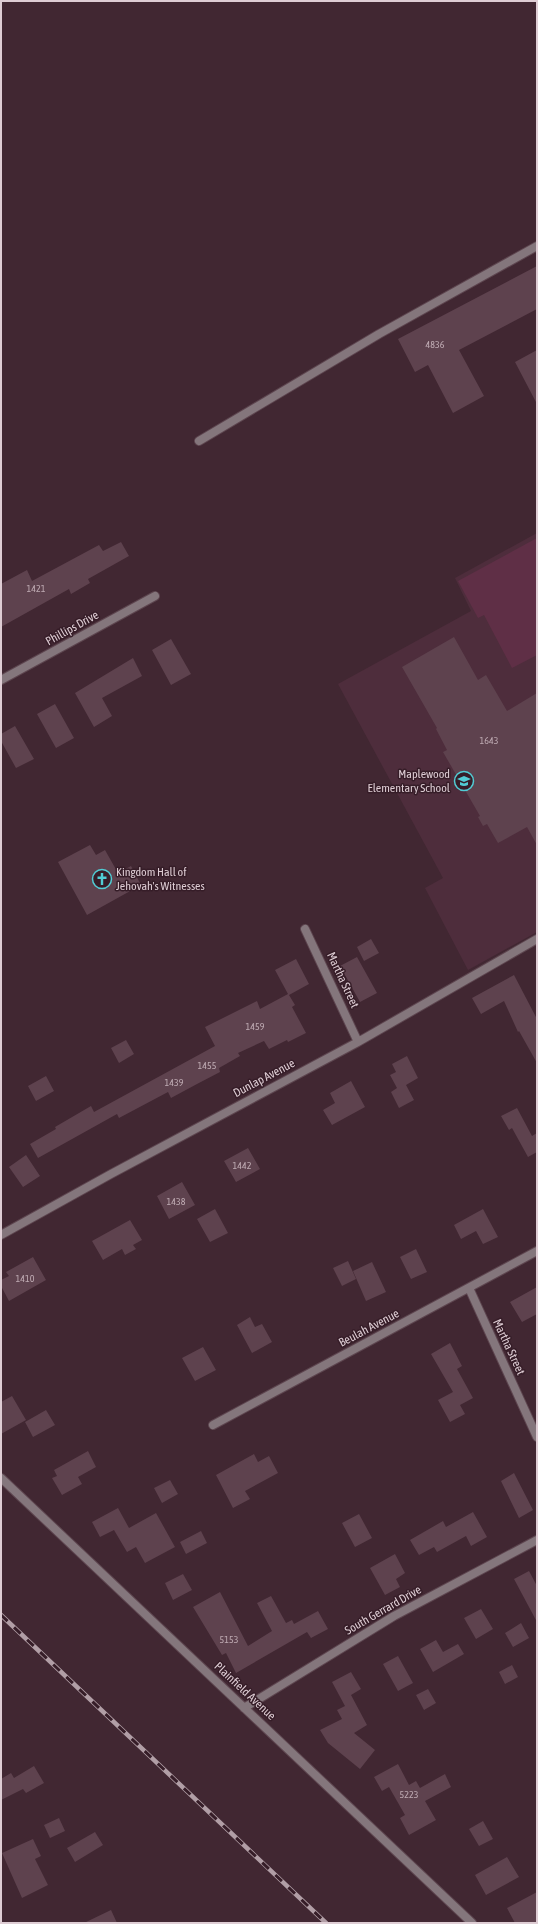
<svg xmlns="http://www.w3.org/2000/svg" width="538" height="1924" font-family="'Asap Condensed',sans-serif">
  <rect width="100%" height="100%" fill="#412732"/>
  <path fill="#4e2d3c" d="M 537,533 L 537,932 L 468,970 L 425,888 L 443,878 L 338,684 L 471,611 L 455,578 Z"/>
  <path fill="#5f2f46" d="M 537,538 L 537,655 L 512,668 L 484,615 L 478,618 L 458,581 Z"/>
  <path fill="#5e424e" d="M 537,266 L 537,309 L 459,350 L 484,396 L 453,413 L 428,365 L 415,372 L 398,339 Z
    M 537,350 L 537,404 L 515,362 Z
    M 121,542 L 129,556 L 88,579 L 90,583 L 71,594 L 69,589 L 1,627 L 1,584 L 27,570 L 32,581 L 99,545 L 103,551 Z
    M 454,637 L 478,680 L 486,675 L 507,711 L 537,693 L 537,845 L 527,827 L 498,843 L 487,824 L 483,826 L 478,817 L 480,816 L 443,752 L 447,750 L 436,729 L 437,728 L 402,667 Z
    M 171,639 L 191,674 L 171,685 L 152,650 Z
    M 133,658 L 142,676 L 102,698 L 112,716 L 94,727 L 75,693 Z
    M 55,704 L 74,738 L 56,748 L 37,714 Z
    M 15,726 L 34,759 L 16,768 L 1,741 L 1,734 Z
    M 90,845 L 96,855 L 105,850 L 118,873 L 131,866 L 141,885 L 87,915 L 58,862 Z
    M 371,939 L 379,953 L 364,961 L 357,947 Z
    M 357,957 L 377,993 L 360,1002 L 340,966 Z
    M 296,959 L 309,984 L 289,995 L 295,1005 L 292,1007 L 306,1033 L 288,1042 L 287,1040 L 269,1049 L 264,1041 L 238,1053 L 240,1056 L 219,1068 L 220,1072 L 197,1084 L 171,1098 L 168,1092 L 119,1118 L 117,1114 L 38,1158 L 30,1144 L 56,1129 L 55,1127 L 91,1106 L 94,1112 L 215,1046 L 205,1027 L 257,1001 L 260,1009 L 288,994 L 275,970 Z
    M 514,975 L 537,1019 L 537,1063 L 519,1031 L 518,1032 L 504,1001 L 481,1014 L 472,998 Z
    M 126,1040 L 134,1054 L 119,1063 L 111,1048 Z
    M 407,1056 L 418,1078 L 406,1085 L 414,1100 L 399,1108 L 391,1092 L 397,1088 L 390,1075 L 396,1072 L 392,1064 Z
    M 46,1076 L 54,1091 L 36,1101 L 28,1086 Z
    M 351,1081 L 365,1107 L 332,1125 L 323,1110 L 335,1103 L 330,1093 Z
    M 517,1108 L 532,1136 L 537,1133 L 537,1152 L 528,1157 L 512,1128 L 509,1130 L 501,1116 Z
    M 248,1148 L 260,1169 L 236,1182 L 224,1161 Z
    M 26,1155 L 40,1176 L 23,1187 L 9,1167 Z
    M 182,1182 L 195,1205 L 169,1219 L 157,1196 Z
    M 215,1209 L 228,1233 L 210,1242 L 197,1219 Z
    M 483,1209 L 498,1237 L 483,1244 L 476,1231 L 461,1239 L 454,1225 Z
    M 130,1220 L 142,1240 L 133,1245 L 136,1249 L 125,1255 L 122,1249 L 103,1260 L 92,1241 Z
    M 416,1249 L 427,1272 L 411,1279 L 400,1257 Z
    M 33,1257 L 46,1280 L 9,1301 L 1,1286 L 1,1280 L 9,1276 L 6,1272 Z
    M 348,1261 L 356,1279 L 342,1286 L 333,1268 Z
    M 372,1262 L 386,1292 L 366,1301 L 353,1271 Z
    M 537,1287 L 537,1314 L 522,1322 L 510,1302 Z
    M 250,1317 L 255,1327 L 262,1324 L 272,1342 L 252,1353 L 237,1325 Z
    M 450,1343 L 462,1366 L 457,1369 L 473,1398 L 460,1405 L 465,1414 L 450,1422 L 438,1400 L 453,1392 L 431,1354 Z
    M 203,1347 L 216,1370 L 195,1381 L 182,1358 Z
    M 12,1396 L 26,1420 L 1,1434 L 1,1402 Z
    M 46,1410 L 55,1425 L 33,1437 L 25,1422 Z
    M 88,1451 L 96,1467 L 78,1477 L 82,1484 L 62,1495 L 52,1478 L 57,1476 L 54,1470 Z
    M 254,1454 L 258,1462 L 269,1456 L 278,1473 L 245,1491 L 250,1499 L 233,1508 L 216,1475 Z
    M 514,1473 L 533,1510 L 519,1518 L 501,1481 Z
    M 170,1480 L 178,1494 L 162,1503 L 154,1488 Z
    M 118,1508 L 129,1528 L 156,1513 L 175,1547 L 145,1563 L 136,1547 L 127,1552 L 114,1530 L 100,1537 L 92,1522 Z
    M 473,1512 L 487,1537 L 471,1546 L 466,1536 L 437,1552 L 434,1547 L 419,1555 L 410,1540 L 443,1521 L 446,1527 Z
    M 359,1514 L 372,1538 L 355,1547 L 342,1523 Z
    M 201,1531 L 207,1543 L 186,1554 L 180,1542 Z
    M 395,1554 L 405,1573 L 396,1579 L 400,1587 L 385,1595 L 370,1568 Z
    M 529,1571 L 537,1586 L 537,1622 L 514,1579 Z
    M 183,1574 L 192,1590 L 173,1600 L 165,1583 Z
    M 220,1592 L 248,1646 L 272,1631 L 257,1603 L 271,1596 L 286,1623 L 292,1620 L 294,1624 L 318,1611 L 328,1629 L 311,1638 L 307,1632 L 236,1673 L 226,1653 L 222,1655 L 193,1607 Z
    M 481,1609 L 493,1629 L 476,1639 L 464,1618 Z
    M 521,1623 L 529,1638 L 513,1647 L 505,1633 Z
    M 436,1640 L 443,1652 L 458,1644 L 464,1654 L 433,1672 L 420,1649 Z
    M 398,1656 L 413,1683 L 398,1691 L 383,1664 Z
    M 512,1665 L 518,1677 L 505,1684 L 499,1672 Z
    M 351,1672 L 361,1689 L 351,1695 L 367,1725 L 354,1733 L 375,1750 L 360,1769 L 328,1743 L 320,1730 L 342,1719 L 337,1710 L 345,1706 L 332,1682 Z
    M 428,1689 L 436,1703 L 424,1710 L 416,1695 Z
    M 398,1764 L 409,1785 L 416,1781 L 420,1788 L 445,1774 L 451,1787 L 425,1801 L 436,1820 L 409,1835 L 400,1818 L 405,1815 L 389,1787 L 382,1791 L 374,1777 Z
    M 34,1766 L 44,1783 L 26,1793 L 23,1789 L 1,1800 L 1,1779 L 11,1773 L 14,1778 Z
    M 59,1818 L 65,1831 L 50,1838 L 44,1825 Z
    M 483,1821 L 493,1839 L 479,1846 L 469,1829 Z
    M 95,1832 L 103,1845 L 75,1862 L 67,1848 Z
    M 33,1839 L 41,1856 L 35,1859 L 48,1885 L 22,1898 L 2,1853 Z
    M 507,1857 L 519,1877 L 486,1895 L 475,1875 Z
    M 537,1892 L 537,1923 L 515,1923 L 507,1908 Z
    M 111,1910 L 117,1923 L 84,1923 Z"/>
  <g fill="none" stroke-linecap="round" stroke-linejoin="round">
    <defs>
      <path id="service" d="M 199,441 L 379,334 L 537,246"/>
      <path id="minor" d="M 1,680 L 155,596
        M 305,929 L 358,1042
        M 1,1235 L 111,1174 L 358,1042 L 537,939
        M 469,1288 L 537,1437
        M 213,1425 L 537,1251
        M 1,1478 L 472,1923
        M 244,1708 L 394,1616 L 537,1540"/>
    </defs>
    <use href="#service" stroke="#5d454f" stroke-width="10"/>
    <use href="#minor" stroke="#5d454f" stroke-width="10"/>
    <use href="#service" stroke="#84767c" stroke-width="8"/>
    <use href="#minor" stroke="#84767c" stroke-width="8"/>
    <defs>
      <path id="rail" d="M 1,1615 L 326,1923"/>
    </defs>
    <use href="#rail" stroke="#b19ea6" stroke-width="4.5"/>
    <use href="#rail" stroke="#361d28" stroke-width="3" stroke-dasharray="9" stroke-linecap="butt"/>
  </g>
  <defs>
    <symbol id="school-ring" viewBox="-11 -11 22 22"><circle r="9.5" fill="#361d28" stroke="#51ccd4" stroke-width="1.5"/><path d="M0-5L7-2L0 1L-7-2ZM-4 1L0 2.5L4 1V4Q0 6-4 4Z" fill="#51ccd4"/></symbol>
    <symbol id="church-ring" viewBox="-11 -11 22 22"><circle r="9.5" fill="#361d28" stroke="#51ccd4" stroke-width="1.5"/><path d="M-1.2-6h2.4v3.5h3.3v2.4h-3.3V6h-2.4V-.1h-3.3v-2.4h3.3Z" fill="#51ccd4"/></symbol>
  </defs>
  <g fill-rule="evenodd">
    <use href="#school-ring" x="453" y="770" width="22" height="22"/>
    <use href="#church-ring" x="91" y="868" width="22" height="22"/>
  </g>
  <g text-anchor="middle" dominant-baseline="central" stroke-width="3" stroke-linejoin="round" paint-order="stroke">
    <g font-size="10" fill="#beaab2">
      <text x="435" y="344">4836</text>
      <text x="36" y="588">1421</text>
      <text x="489" y="740">1643</text>
      <text x="255" y="1026">1459</text>
      <text x="207" y="1065">1455</text>
      <text x="174" y="1082">1439</text>
      <text x="242" y="1165">1442</text>
      <text x="176" y="1201">1438</text>
      <text x="25" y="1278">1410</text>
      <text x="229" y="1639">5153</text>
      <text x="409" y="1794">5223</text>
    </g>
    <g font-size="12" fill="#decdd4" stroke="#361d28">
      <text transform="translate(72 628) rotate(-29)">Phillips Drive</text>
      <text transform="translate(343 980) rotate(65)">Martha Street</text>
      <text transform="translate(264 1078) rotate(-28)">Dunlap Avenue</text>
      <text transform="translate(369 1328) rotate(-28)">Beulah Avenue</text>
      <text transform="translate(509 1347) rotate(65)">Martha Street</text>
      <text transform="translate(383 1610) rotate(-30)">South Gerrard Drive</text>
      <text transform="translate(245 1691) rotate(43)">Plainfield Avenue</text>
    </g>
    <g font-size="12" fill="#decdd4" stroke="#361d28" text-anchor="end">
      <text x="450" y="774">Maplewood<tspan x="450" dy="14">Elementary School</tspan></text>
      <text x="116" y="872" text-anchor="start">Kingdom Hall of<tspan x="116" dy="14">Jehovah's Witnesses</tspan></text>
    </g>
  </g>
  <rect width="538" height="1924" fill="none" stroke="#decdd4" stroke-width="4"/>
</svg>
